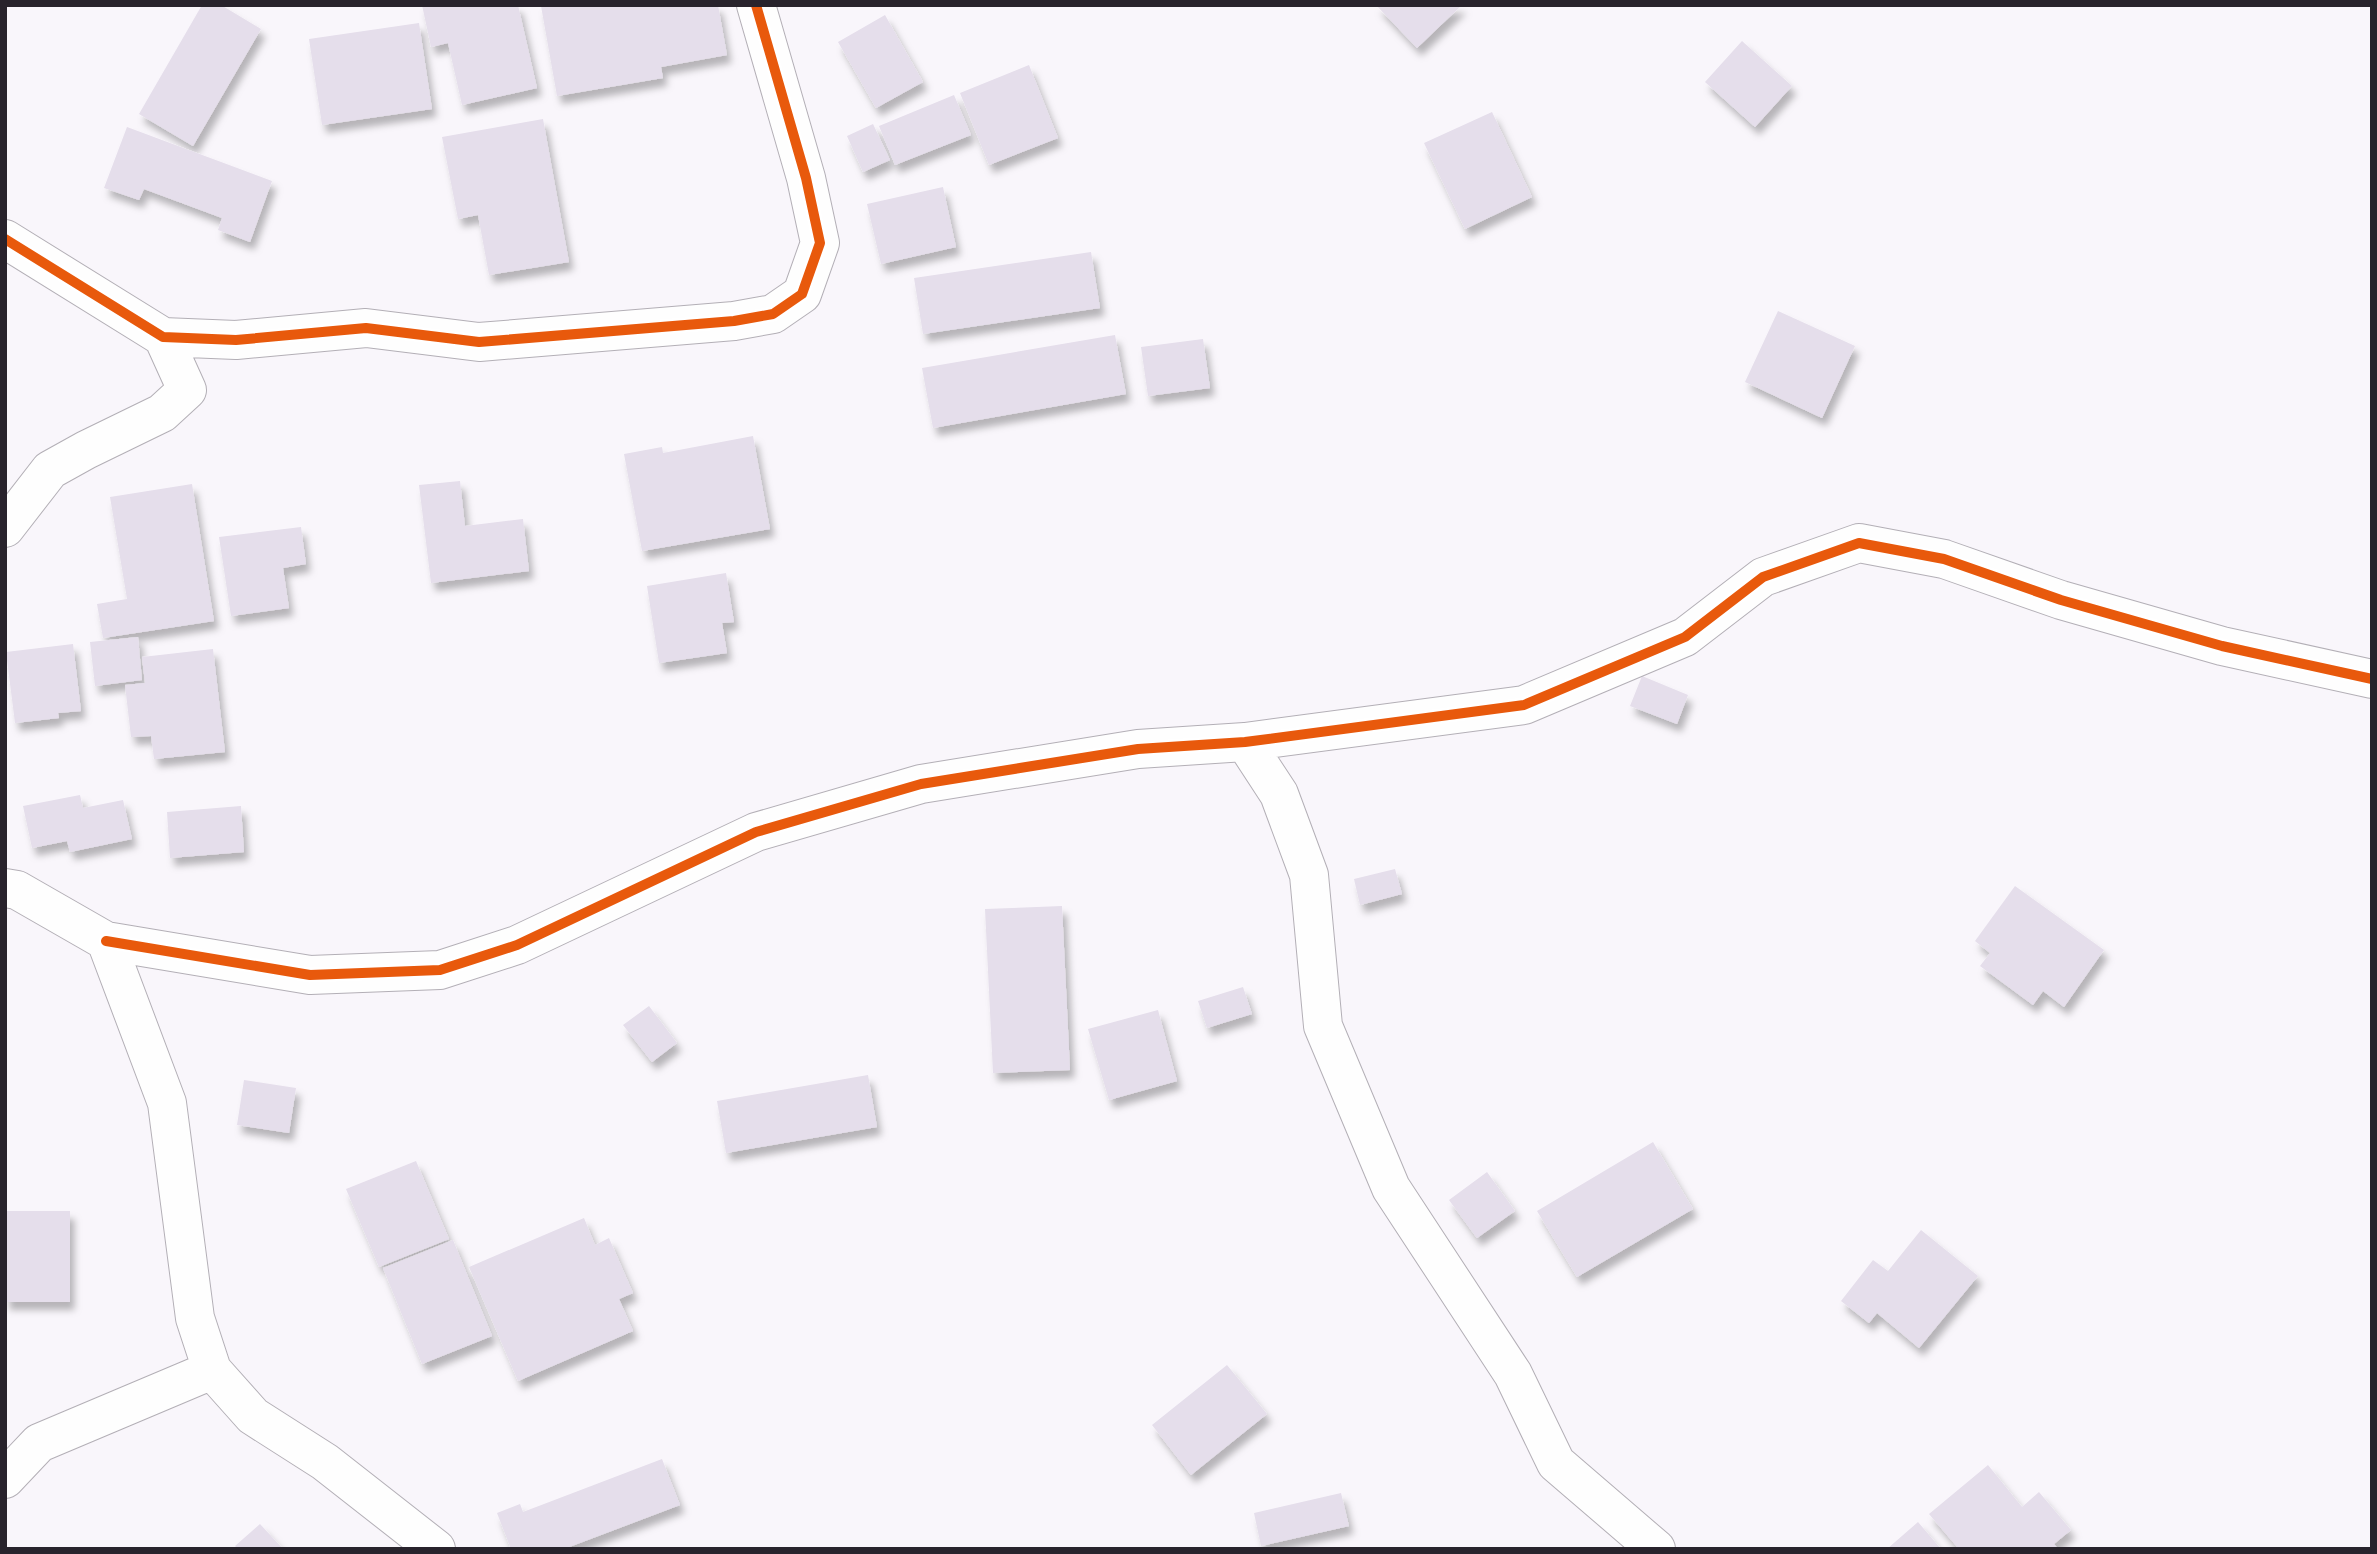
<svg xmlns="http://www.w3.org/2000/svg" width="2377" height="1554" font-family="Ubuntu,sans-serif">
  <defs>
    <filter id="shadow"><feDropShadow dx="4.5" dy="8" stdDeviation="3.5" flood-color="#0004"/></filter>
  </defs>
  <rect width="100%" height="100%" fill="#f9f6fb"/>
  <path fill="#e5deeb" filter="url(#shadow)" d="M 202,5 L 221,5 L 261,29 L 193,146 L 139,114 Z
    M 422,5 L 518,5 L 537,88 L 462,105 L 448,43 L 431,47 Z
    M 547,5 L 718,5 L 727,55 L 661,67 L 663,78 L 557,96 L 541,6 Z
    M 1376,5 L 1462,5 L 1417,48 Z
    M 885,15 L 923,82 L 876,108 L 838,42 Z
    M 419,23 L 432,109 L 322,125 L 309,39 Z
    M 1742,41 L 1792,86 L 1755,127 L 1705,82 Z
    M 1029,65 L 1058,138 L 989,165 L 960,93 Z
    M 954,95 L 971,135 L 895,165 L 879,126 Z
    M 1492,112 L 1532,197 L 1465,229 L 1424,143 Z
    M 543,119 L 569,262 L 489,275 L 478,215 L 458,219 L 442,137 Z
    M 873,124 L 890,160 L 863,172 L 847,136 Z
    M 127,127 L 272,181 L 250,242 L 218,230 L 222,218 L 144,189 L 139,200 L 104,188 Z
    M 943,187 L 956,247 L 881,264 L 867,204 Z
    M 1091,252 L 1100,308 L 923,334 L 914,278 Z
    M 1778,311 L 1855,346 L 1822,418 L 1745,382 Z
    M 1115,335 L 1126,394 L 933,428 L 922,368 Z
    M 1203,339 L 1210,388 L 1148,396 L 1141,347 Z
    M 753,436 L 770,529 L 642,551 L 624,454 L 662,447 L 663,453 Z
    M 460,481 L 465,526 L 523,519 L 529,571 L 431,583 L 419,485 Z
    M 192,484 L 214,621 L 103,638 L 97,604 L 127,599 L 110,497 Z
    M 301,527 L 306,564 L 283,568 L 289,608 L 231,616 L 219,537 Z
    M 726,573 L 734,622 L 722,623 L 727,653 L 659,663 L 647,586 Z
    M 138,637 L 142,680 L 95,686 L 90,642 Z
    M 73,644 L 81,711 L 58,713 L 59,718 L 15,723 L 6,652 Z
    M 213,649 L 225,752 L 154,759 L 151,736 L 131,737 L 125,685 L 145,683 L 142,657 Z
    M 1642,676 L 1688,695 L 1677,724 L 1630,706 Z
    M 80,795 L 83,808 L 123,800 L 132,839 L 70,852 L 67,841 L 32,848 L 23,806 Z
    M 241,806 L 244,852 L 170,858 L 167,812 Z
    M 1395,869 L 1402,894 L 1360,905 L 1354,879 Z
    M 2015,886 L 2104,950 L 2064,1007 L 2043,991 L 2033,1005 L 1980,966 L 1990,953 L 1975,941 Z
    M 1062,906 L 1070,1070 L 993,1073 L 985,909 Z
    M 1243,987 L 1252,1014 L 1207,1028 L 1198,1001 Z
    M 649,1006 L 677,1043 L 652,1062 L 623,1025 Z
    M 1158,1010 L 1177,1081 L 1109,1100 L 1088,1029 Z
    M 868,1075 L 877,1127 L 726,1153 L 717,1101 Z
    M 244,1080 L 296,1088 L 289,1133 L 237,1125 Z
    M 1653,1142 L 1693,1209 L 1577,1277 L 1537,1211 Z
    M 416,1161 L 449,1239 L 379,1267 L 346,1189 Z
    M 1487,1172 L 1515,1211 L 1477,1238 L 1449,1200 Z
    M 5,1211 L 70,1211 L 70,1302 L 5,1302 Z
    M 584,1218 L 595,1245 L 609,1238 L 633,1293 L 619,1299 L 633,1331 L 518,1381 L 469,1267 Z
    M 1921,1230 L 1978,1276 L 1919,1348 L 1877,1313 L 1869,1323 L 1841,1301 L 1873,1260 L 1888,1271 Z
    M 453,1240 L 492,1336 L 422,1364 L 383,1268 Z
    M 1227,1365 L 1267,1414 L 1191,1475 L 1152,1425 Z
    M 662,1459 L 680,1505 L 564,1549 L 511,1549 L 497,1513 L 520,1504 L 523,1512 Z
    M 1988,1465 L 2022,1507 L 2039,1492 L 2071,1530 L 2054,1544 L 2058,1549 L 1959,1549 L 1929,1514 Z
    M 1341,1493 L 1349,1526 L 1261,1546 L 1254,1513 Z
    M 1918,1522 L 1941,1549 L 1887,1549 Z
    M 260,1524 L 283,1549 L 238,1549 L 235,1546 Z"/>
  <g fill="none" stroke-linecap="round" stroke-linejoin="round">
    <defs>
      <path id="street" d="M 5,239 L 163,337 L 236,340 L 366,328 L 479,342 L 734,321 L 773,314 L 802,294 L 820,243 L 806,178 L 756,5
        M 5,528 L 50,470 L 86,450 L 162,413 L 187,390 L 163,337
        M 1245,742 L 1279,794 L 1309,875 L 1323,1026 L 1391,1188 L 1513,1374 L 1556,1463 L 1656,1549
        M 5,888 L 17,890 L 106,941 L 167,1103 L 195,1318 L 212,1370 L 253,1416 L 325,1462 L 436,1549
        M 106,941 L 310,975 L 440,970 L 517,945 L 756,832 L 921,784 L 1138,749 L 1245,742 L 1524,705 L 1685,637 L 1763,577 L 1859,543 L 1944,559 L 2061,600 L 2222,646 L 2372,679
        M 5,1479 L 39,1443 L 212,1370"/>
    </defs>
    <use href="#street" stroke="#b3afb6" stroke-width="40"/>
    <use href="#street" stroke="#fefefe" stroke-width="38"/>
    <defs>
      <path id="cycleway" d="M 5,239 L 163,337 L 236,340 L 366,328 L 479,342 L 734,321 L 773,314 L 802,294 L 820,243 L 806,178 L 756,5
        M 106,941 L 310,975 L 440,970 L 517,945 L 756,832 L 921,784 L 1138,749 L 1245,742 L 1524,705 L 1685,637 L 1763,577 L 1859,543 L 1944,559 L 2061,600 L 2222,646 L 2372,679"/>
    </defs>
    <use href="#cycleway" stroke="#fff" stroke-width="15"/>
    <use href="#cycleway" stroke="#e8590c" stroke-width="10"/>
  </g>
  <rect width="2377" height="1554" fill="none" stroke="#28232c" stroke-width="14"/>
</svg>
